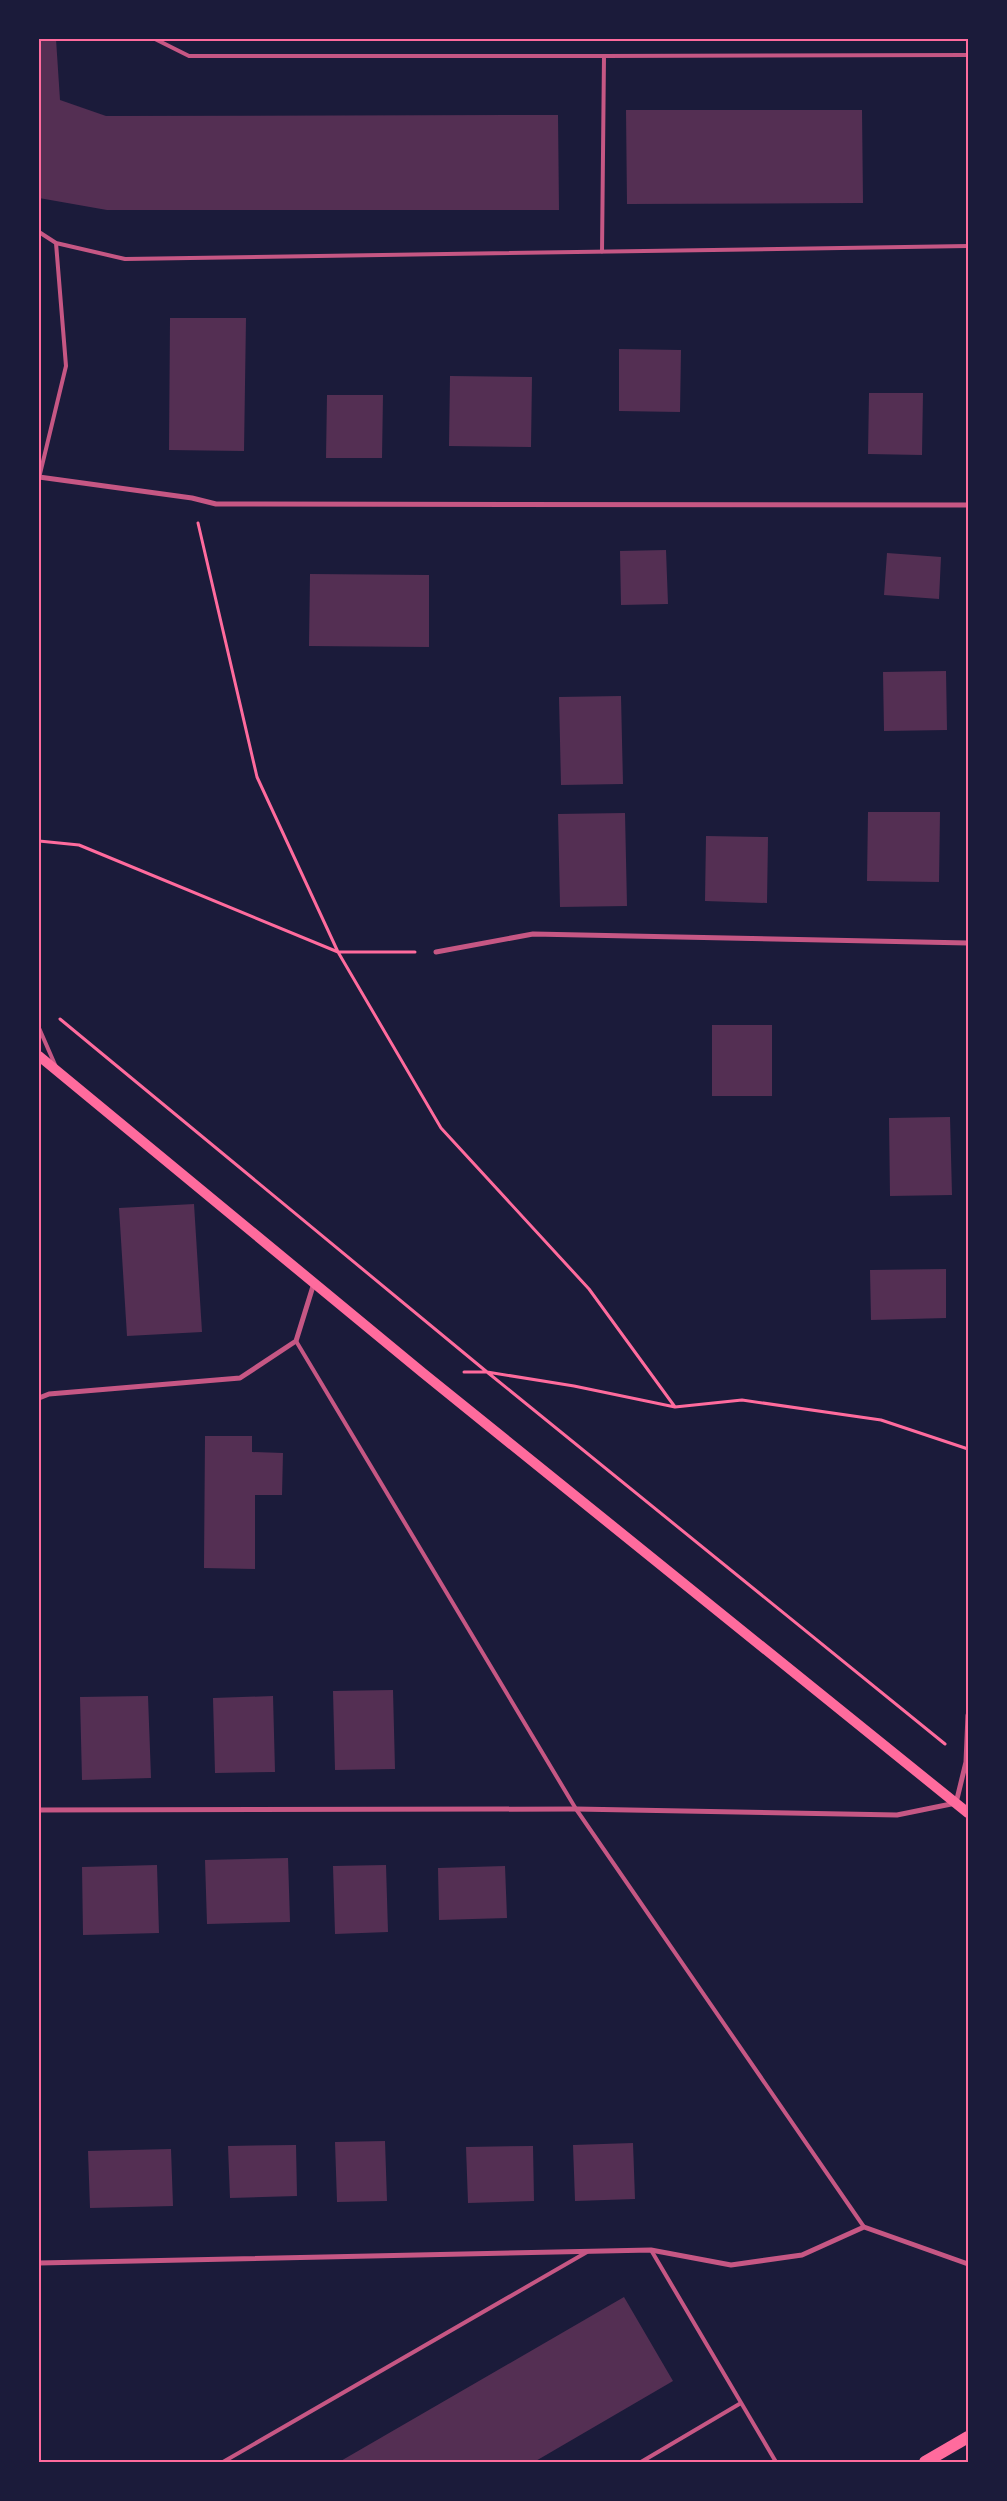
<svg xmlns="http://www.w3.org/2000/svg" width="1007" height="2501" font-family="'Fira Sans',sans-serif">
  <rect width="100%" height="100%" fill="#1b1b3a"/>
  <path fill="#542f53" d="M 39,39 L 56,39 L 60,100 L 106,116 L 558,115 L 559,210 L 107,210 L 39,198 Z
    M 626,110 L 862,110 L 863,203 L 627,204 Z
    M 170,318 L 246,318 L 244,451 L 169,450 Z
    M 619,349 L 681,350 L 680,412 L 619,411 Z
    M 450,376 L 532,377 L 531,447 L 449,446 Z
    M 869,393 L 923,393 L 922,455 L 868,454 Z
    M 327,395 L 383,395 L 382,458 L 326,458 Z
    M 666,550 L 668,604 L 621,605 L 620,551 Z
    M 887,553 L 941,557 L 939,599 L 884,595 Z
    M 310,574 L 429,575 L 429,647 L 309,646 Z
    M 946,671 L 947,730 L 884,731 L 883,672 Z
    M 621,696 L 623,784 L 561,785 L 559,697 Z
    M 868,812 L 940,812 L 939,882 L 867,881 Z
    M 625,813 L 627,906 L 560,907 L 558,814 Z
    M 706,836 L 768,837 L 767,903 L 705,901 Z
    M 712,1025 L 772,1025 L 772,1096 L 712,1096 Z
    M 950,1117 L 952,1195 L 890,1196 L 889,1118 Z
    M 194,1204 L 202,1332 L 127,1336 L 119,1208 Z
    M 946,1269 L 946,1318 L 871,1320 L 870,1270 Z
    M 205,1436 L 252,1436 L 252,1452 L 283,1453 L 282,1495 L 255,1495 L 255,1569 L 204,1568 Z
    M 393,1690 L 395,1769 L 335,1770 L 333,1691 Z
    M 148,1696 L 151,1778 L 82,1780 L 80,1697 Z
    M 273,1696 L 275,1772 L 215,1773 L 213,1698 Z
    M 288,1858 L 290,1922 L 207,1924 L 205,1860 Z
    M 157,1865 L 159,1933 L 83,1935 L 82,1867 Z
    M 386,1865 L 388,1932 L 335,1934 L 333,1866 Z
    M 505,1866 L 507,1918 L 439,1920 L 438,1868 Z
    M 385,2141 L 387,2201 L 337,2202 L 335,2142 Z
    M 633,2143 L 635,2199 L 575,2201 L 573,2145 Z
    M 296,2145 L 297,2196 L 230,2198 L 228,2146 Z
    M 533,2146 L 534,2201 L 468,2203 L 466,2147 Z
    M 171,2149 L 173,2206 L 90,2208 L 88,2151 Z
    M 624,2297 L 673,2381 L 534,2462 L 339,2462 Z"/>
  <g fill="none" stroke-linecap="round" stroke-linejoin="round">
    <path stroke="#ff6b9d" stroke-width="3" d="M 198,523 L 257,777 L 338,952 L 441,1128 L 589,1289 L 675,1407
      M 39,841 L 79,845 L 338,952 L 415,952
      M 60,1019 L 487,1372 L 945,1744
      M 464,1372 L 487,1372 L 574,1386 L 675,1407 L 742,1400 L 881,1420 L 968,1449"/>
    <path stroke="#c65784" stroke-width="4" d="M 155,39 L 189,56 L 604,56 L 602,252
      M 604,56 L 968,55
      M 39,232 L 56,243 L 125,259 L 968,246
      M 39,478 L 66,366 L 56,243
      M 39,1028 L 56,1067
      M 296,1341 L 576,1809 L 864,2227
      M 651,2250 L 776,2462
      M 223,2462 L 587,2252
      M 641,2462 L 741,2403"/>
    <path stroke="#c65784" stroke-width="5" d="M 39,477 L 192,498 L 216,504 L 968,505
      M 436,952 L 533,934 L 968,943
      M 39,1398 L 49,1394 L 240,1378 L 296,1341 L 314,1283
      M 39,1810 L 576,1809 L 897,1815 L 956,1803 L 966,1762 L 968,1715
      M 39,2263 L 651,2250 L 731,2265 L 802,2255 L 864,2227 L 968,2264"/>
    <path stroke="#ff6b9d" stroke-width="10" d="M 39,1056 L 423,1373 L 968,1813"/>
    <path stroke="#ff6b9d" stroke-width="12" d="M 925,2462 L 968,2437"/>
  </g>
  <rect width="1007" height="2501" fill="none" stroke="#1b1b3a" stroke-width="80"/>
  <rect x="40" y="40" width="927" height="2421" fill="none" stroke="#ff6b9d" stroke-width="2"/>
</svg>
